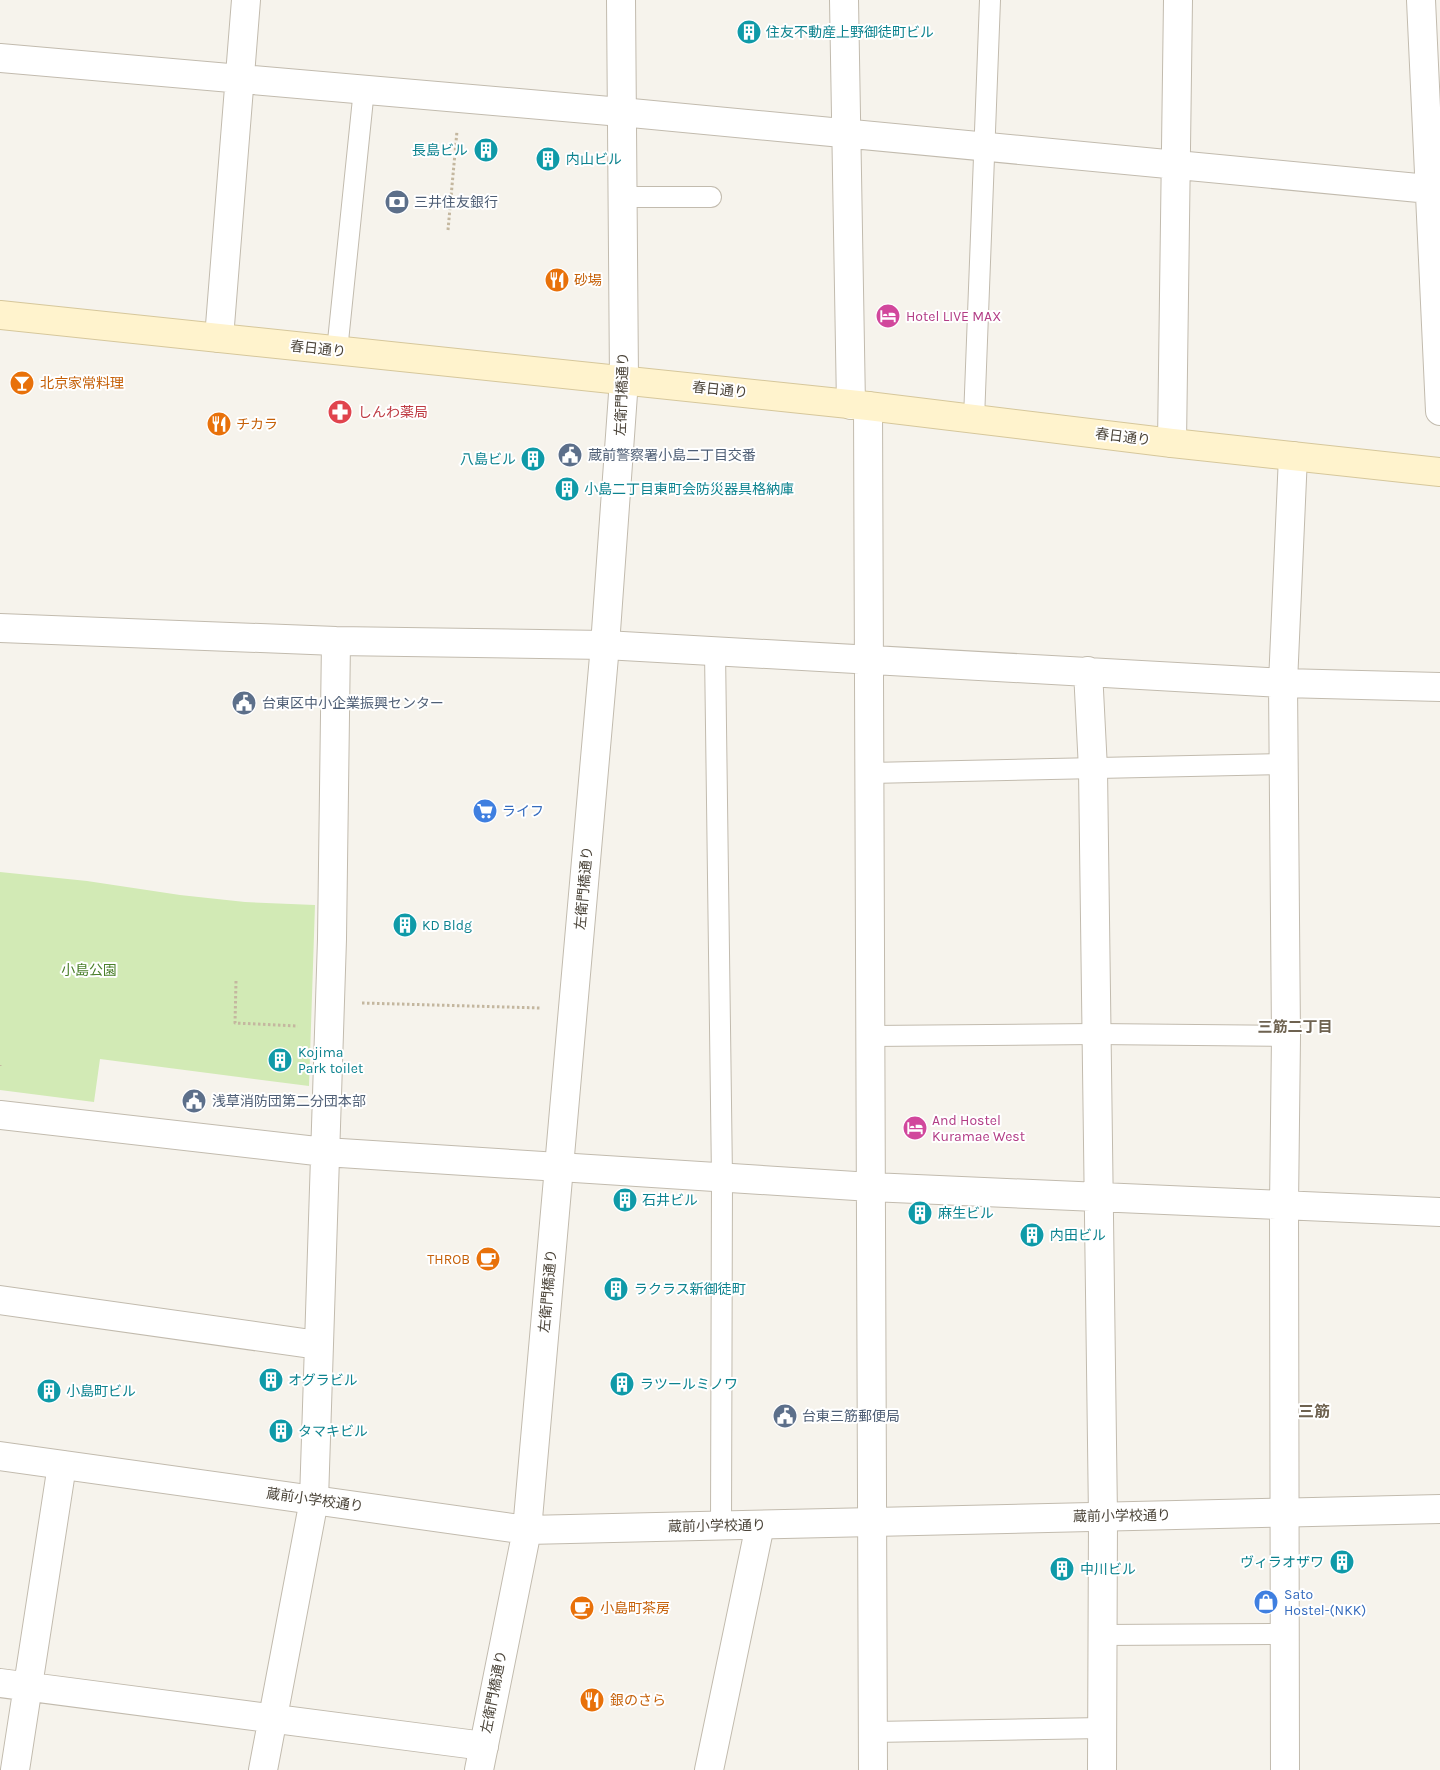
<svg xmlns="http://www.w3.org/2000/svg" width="1440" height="1770" font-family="Karla,'Noto Sans JP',sans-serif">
  <rect width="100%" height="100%" fill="#f6f3ec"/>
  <path fill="#d2eab5" d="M 0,872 L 87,881 L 180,895 L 245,902 L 315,905 L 309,1086 L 100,1059 L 94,1102 L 0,1090 Z"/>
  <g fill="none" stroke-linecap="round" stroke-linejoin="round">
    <defs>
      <path id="service" d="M 622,197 L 711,197
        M 337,351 L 364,89
        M 974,419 L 990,0
        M 715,651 L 722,1178 L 721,1526
        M 870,773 L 1283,764
        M 871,1036 L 1096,1034 L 1286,1036
        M 1102,1635 L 1284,1634
        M 873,1732 L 1102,1728"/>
      <path id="minor" d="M 844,0 L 851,405
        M 1421,0 L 1440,411
        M 0,58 L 621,112 L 1440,190
        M 219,338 L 246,0
        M 868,406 L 873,1770
        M 1172,443 L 1178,0
        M 0,628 L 336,641 L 605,645 L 1283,683 L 1440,687
        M 1088,671 L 1093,769 L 1103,1517 L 1102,1770
        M 0,1115 L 325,1152 L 871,1187 L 1440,1212
        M 0,1300 L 318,1345
        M 0,1683 L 484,1746
        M 15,1770 L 62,1465
        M 263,1770 L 314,1500 L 332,939 L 336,641
        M 709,1770 L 760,1525
        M 1285,1770 L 1284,1206 L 1286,1036 L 1283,683 L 1293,456"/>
      <path id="tertiary" d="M 0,1456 L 527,1530 L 1440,1509
        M 479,1770 L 527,1530 L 605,645 L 624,380 L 621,0"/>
      <path id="secondary" d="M 0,315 L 868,406 L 1172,443 L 1440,472"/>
    </defs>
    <use href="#service" stroke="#c2bbae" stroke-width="22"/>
    <use href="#minor" stroke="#c2bbae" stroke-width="30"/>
    <use href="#tertiary" stroke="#c2bbae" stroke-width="30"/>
    <use href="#secondary" stroke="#d6c79b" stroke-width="30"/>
    <path stroke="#c4b79f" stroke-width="3" stroke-dasharray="2.5 2.5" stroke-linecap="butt" d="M 448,230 L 457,131
      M 236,981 L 235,1023 L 298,1026
      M 362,1003 L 541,1008
      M 0,1065 L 0,1066"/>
    <use href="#service" stroke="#fff" stroke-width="20"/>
    <use href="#minor" stroke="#fff" stroke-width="28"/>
    <use href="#tertiary" stroke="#fff" stroke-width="28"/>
    <use href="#secondary" stroke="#fff3cd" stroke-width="28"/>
  </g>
  <defs>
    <symbol id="building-disc" viewBox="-11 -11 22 22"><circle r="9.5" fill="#0f9aa8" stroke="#fff"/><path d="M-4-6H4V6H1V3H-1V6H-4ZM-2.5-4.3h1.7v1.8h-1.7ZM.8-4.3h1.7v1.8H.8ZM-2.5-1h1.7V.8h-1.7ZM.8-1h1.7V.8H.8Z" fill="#fff"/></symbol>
    <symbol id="bank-disc" viewBox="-11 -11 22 22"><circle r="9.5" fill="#5c6f8a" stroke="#fff"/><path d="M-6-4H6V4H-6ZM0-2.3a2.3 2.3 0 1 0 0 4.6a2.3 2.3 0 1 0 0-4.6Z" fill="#fff"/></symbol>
    <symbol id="restaurant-disc" viewBox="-11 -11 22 22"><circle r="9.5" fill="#e8710a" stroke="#fff"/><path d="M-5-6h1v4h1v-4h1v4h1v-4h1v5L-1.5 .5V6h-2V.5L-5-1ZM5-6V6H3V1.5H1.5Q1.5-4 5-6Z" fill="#fff"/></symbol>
    <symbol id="hotel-disc" viewBox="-11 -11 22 22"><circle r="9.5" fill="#d1479c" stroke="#fff"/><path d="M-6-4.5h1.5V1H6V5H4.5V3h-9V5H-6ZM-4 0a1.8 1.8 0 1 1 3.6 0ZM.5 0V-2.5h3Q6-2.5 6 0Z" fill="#fff"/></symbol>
    <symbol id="bar-disc" viewBox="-11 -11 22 22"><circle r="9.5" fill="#e8710a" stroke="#fff"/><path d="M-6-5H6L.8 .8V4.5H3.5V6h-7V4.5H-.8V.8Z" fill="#fff"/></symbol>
    <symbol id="pharmacy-disc" viewBox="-11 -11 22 22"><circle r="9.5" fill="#e0444e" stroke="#fff"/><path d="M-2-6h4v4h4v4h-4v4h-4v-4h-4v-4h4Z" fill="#fff"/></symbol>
    <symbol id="civic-disc" viewBox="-11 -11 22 22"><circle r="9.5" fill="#5c6f8a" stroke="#fff"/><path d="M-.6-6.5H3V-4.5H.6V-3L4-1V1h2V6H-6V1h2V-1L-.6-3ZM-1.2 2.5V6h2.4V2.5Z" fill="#fff"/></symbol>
    <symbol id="supermarket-disc" viewBox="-11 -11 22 22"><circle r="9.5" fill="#3f7fe0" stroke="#fff"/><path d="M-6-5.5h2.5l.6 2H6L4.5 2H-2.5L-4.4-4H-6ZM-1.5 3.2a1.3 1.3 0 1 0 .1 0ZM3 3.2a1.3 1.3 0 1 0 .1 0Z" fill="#fff"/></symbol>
    <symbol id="cafe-disc" viewBox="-11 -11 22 22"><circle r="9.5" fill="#e8710a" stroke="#fff"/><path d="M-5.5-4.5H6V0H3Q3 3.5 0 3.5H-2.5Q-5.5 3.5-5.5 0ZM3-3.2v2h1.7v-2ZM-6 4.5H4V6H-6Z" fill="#fff"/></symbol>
    <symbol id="shop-disc" viewBox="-11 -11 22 22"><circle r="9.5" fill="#3f7fe0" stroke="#fff"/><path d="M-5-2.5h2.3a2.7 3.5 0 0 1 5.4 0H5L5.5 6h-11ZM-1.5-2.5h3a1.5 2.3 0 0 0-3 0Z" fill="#fff"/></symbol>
  </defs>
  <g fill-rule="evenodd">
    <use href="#building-disc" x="735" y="18" width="28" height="28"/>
    <use href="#building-disc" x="472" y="136" width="28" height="28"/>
    <use href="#building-disc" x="534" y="145" width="28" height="28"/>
    <use href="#bank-disc" x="383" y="188" width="28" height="28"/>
    <use href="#restaurant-disc" x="543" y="266" width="28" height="28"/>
    <use href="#hotel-disc" x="874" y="302" width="28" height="28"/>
    <use href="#bar-disc" x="8" y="369" width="28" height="28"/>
    <use href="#pharmacy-disc" x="326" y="398" width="28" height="28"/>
    <use href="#restaurant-disc" x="205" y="410" width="28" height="28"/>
    <use href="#civic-disc" x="556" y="441" width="28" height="28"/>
    <use href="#building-disc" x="519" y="445" width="28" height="28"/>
    <use href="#building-disc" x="553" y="475" width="28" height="28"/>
    <use href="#civic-disc" x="230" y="689" width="28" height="28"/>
    <use href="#supermarket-disc" x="471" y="797" width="28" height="28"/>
    <use href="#building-disc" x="391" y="911" width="28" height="28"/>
    <use href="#building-disc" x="266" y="1046" width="28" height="28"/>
    <use href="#civic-disc" x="180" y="1087" width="28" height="28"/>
    <use href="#hotel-disc" x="901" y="1114" width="28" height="28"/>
    <use href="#building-disc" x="611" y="1186" width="28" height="28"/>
    <use href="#building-disc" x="906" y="1199" width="28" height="28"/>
    <use href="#building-disc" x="1018" y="1221" width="28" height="28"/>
    <use href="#cafe-disc" x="474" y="1245" width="28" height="28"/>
    <use href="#building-disc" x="602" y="1275" width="28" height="28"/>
    <use href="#building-disc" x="257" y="1366" width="28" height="28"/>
    <use href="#building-disc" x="608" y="1370" width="28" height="28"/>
    <use href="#building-disc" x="35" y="1377" width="28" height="28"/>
    <use href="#civic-disc" x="771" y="1402" width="28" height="28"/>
    <use href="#building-disc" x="267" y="1417" width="28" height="28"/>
    <use href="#building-disc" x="1328" y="1548" width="28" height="28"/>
    <use href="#building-disc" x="1048" y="1555" width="28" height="28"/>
    <use href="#shop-disc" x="1252" y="1588" width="28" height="28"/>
    <use href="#cafe-disc" x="568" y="1594" width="28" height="28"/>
    <use href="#restaurant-disc" x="578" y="1686" width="28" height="28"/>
  </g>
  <g text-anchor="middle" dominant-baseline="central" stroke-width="4" stroke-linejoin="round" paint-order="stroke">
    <g font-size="14" fill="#0d838f" stroke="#fff" text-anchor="start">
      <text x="766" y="32">住友不動産上野御徒町ビル</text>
      <text x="468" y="150" text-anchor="end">長島ビル</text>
      <text x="566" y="159">内山ビル</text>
      <text x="516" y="459" text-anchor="end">八島ビル</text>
      <text x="584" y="489">小島二丁目東町会防災器具格納庫</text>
      <text x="422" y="925">KD Bldg</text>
      <text x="298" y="1052">Kojima<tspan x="298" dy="16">Park toilet</tspan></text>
      <text x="642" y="1200">石井ビル</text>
      <text x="938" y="1213">麻生ビル</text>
      <text x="1050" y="1235">内田ビル</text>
      <text x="634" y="1289">ラクラス新御徒町</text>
      <text x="288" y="1380">オグラビル</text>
      <text x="640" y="1384">ラツールミノワ</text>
      <text x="66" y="1391">小島町ビル</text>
      <text x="298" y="1431">タマキビル</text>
      <text x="1324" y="1562" text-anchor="end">ヴィラオザワ</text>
      <text x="1080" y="1569">中川ビル</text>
    </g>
    <g font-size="14" fill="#4e5e75" stroke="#fff" text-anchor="start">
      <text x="414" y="202">三井住友銀行</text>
      <text x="588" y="455">蔵前警察署小島二丁目交番</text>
      <text x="262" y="703">台東区中小企業振興センター</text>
      <text x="212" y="1101">浅草消防団第二分団本部</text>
      <text x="802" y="1416">台東三筋郵便局</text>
    </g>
    <g font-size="14" fill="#c56008" stroke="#fff" text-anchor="start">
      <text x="574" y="280">砂場</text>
      <text x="40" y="383">北京家常料理</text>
      <text x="236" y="424">チカラ</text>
      <text x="470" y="1259" text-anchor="end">THROB</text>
      <text x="600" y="1608">小島町茶房</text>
      <text x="610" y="1700">銀のさら</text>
    </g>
    <g font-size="14" fill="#b23c85" stroke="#fff" text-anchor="start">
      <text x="906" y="316">Hotel LIVE MAX</text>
      <text x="932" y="1120">And Hostel<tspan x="932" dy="16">Kuramae West</tspan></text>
    </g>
    <g font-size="14" fill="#4b4439" stroke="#fff">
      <text transform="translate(318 349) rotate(6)">春日通り</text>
      <text transform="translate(720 390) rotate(6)">春日通り</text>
      <text transform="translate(622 394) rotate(-88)">左衛門橋通り</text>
      <text transform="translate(1123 437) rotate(7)">春日通り</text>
      <text transform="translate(584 888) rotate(-85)">左衛門橋通り</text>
      <text transform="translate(548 1291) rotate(-85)">左衛門橋通り</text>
      <text transform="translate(315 1500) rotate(8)">蔵前小学校通り</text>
      <text transform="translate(1122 1516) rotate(-1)">蔵前小学校通り</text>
      <text transform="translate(717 1526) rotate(-1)">蔵前小学校通り</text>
      <text transform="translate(494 1692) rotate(-79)">左衛門橋通り</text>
    </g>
    <g font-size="14" fill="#be3a42" stroke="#fff" text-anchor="start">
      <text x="358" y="412">しんわ薬局</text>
    </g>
    <g font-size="14" fill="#366cbe" stroke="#fff" text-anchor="start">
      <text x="502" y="811">ライフ</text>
      <text x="1284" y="1594">Sato<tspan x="1284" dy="16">Hostel-(NKK)</tspan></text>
    </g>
    <g font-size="14" fill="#4a7f2a" stroke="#fff">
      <text x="89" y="970">小島公園</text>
    </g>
    <g font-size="15" font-weight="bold" fill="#6e6250" stroke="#fff">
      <text x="1295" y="1027">三筋二丁目</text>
    </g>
    <g font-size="16" font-weight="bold" fill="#6e6250" stroke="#fff">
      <text x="1314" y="1411">三筋</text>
    </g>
  </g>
</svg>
